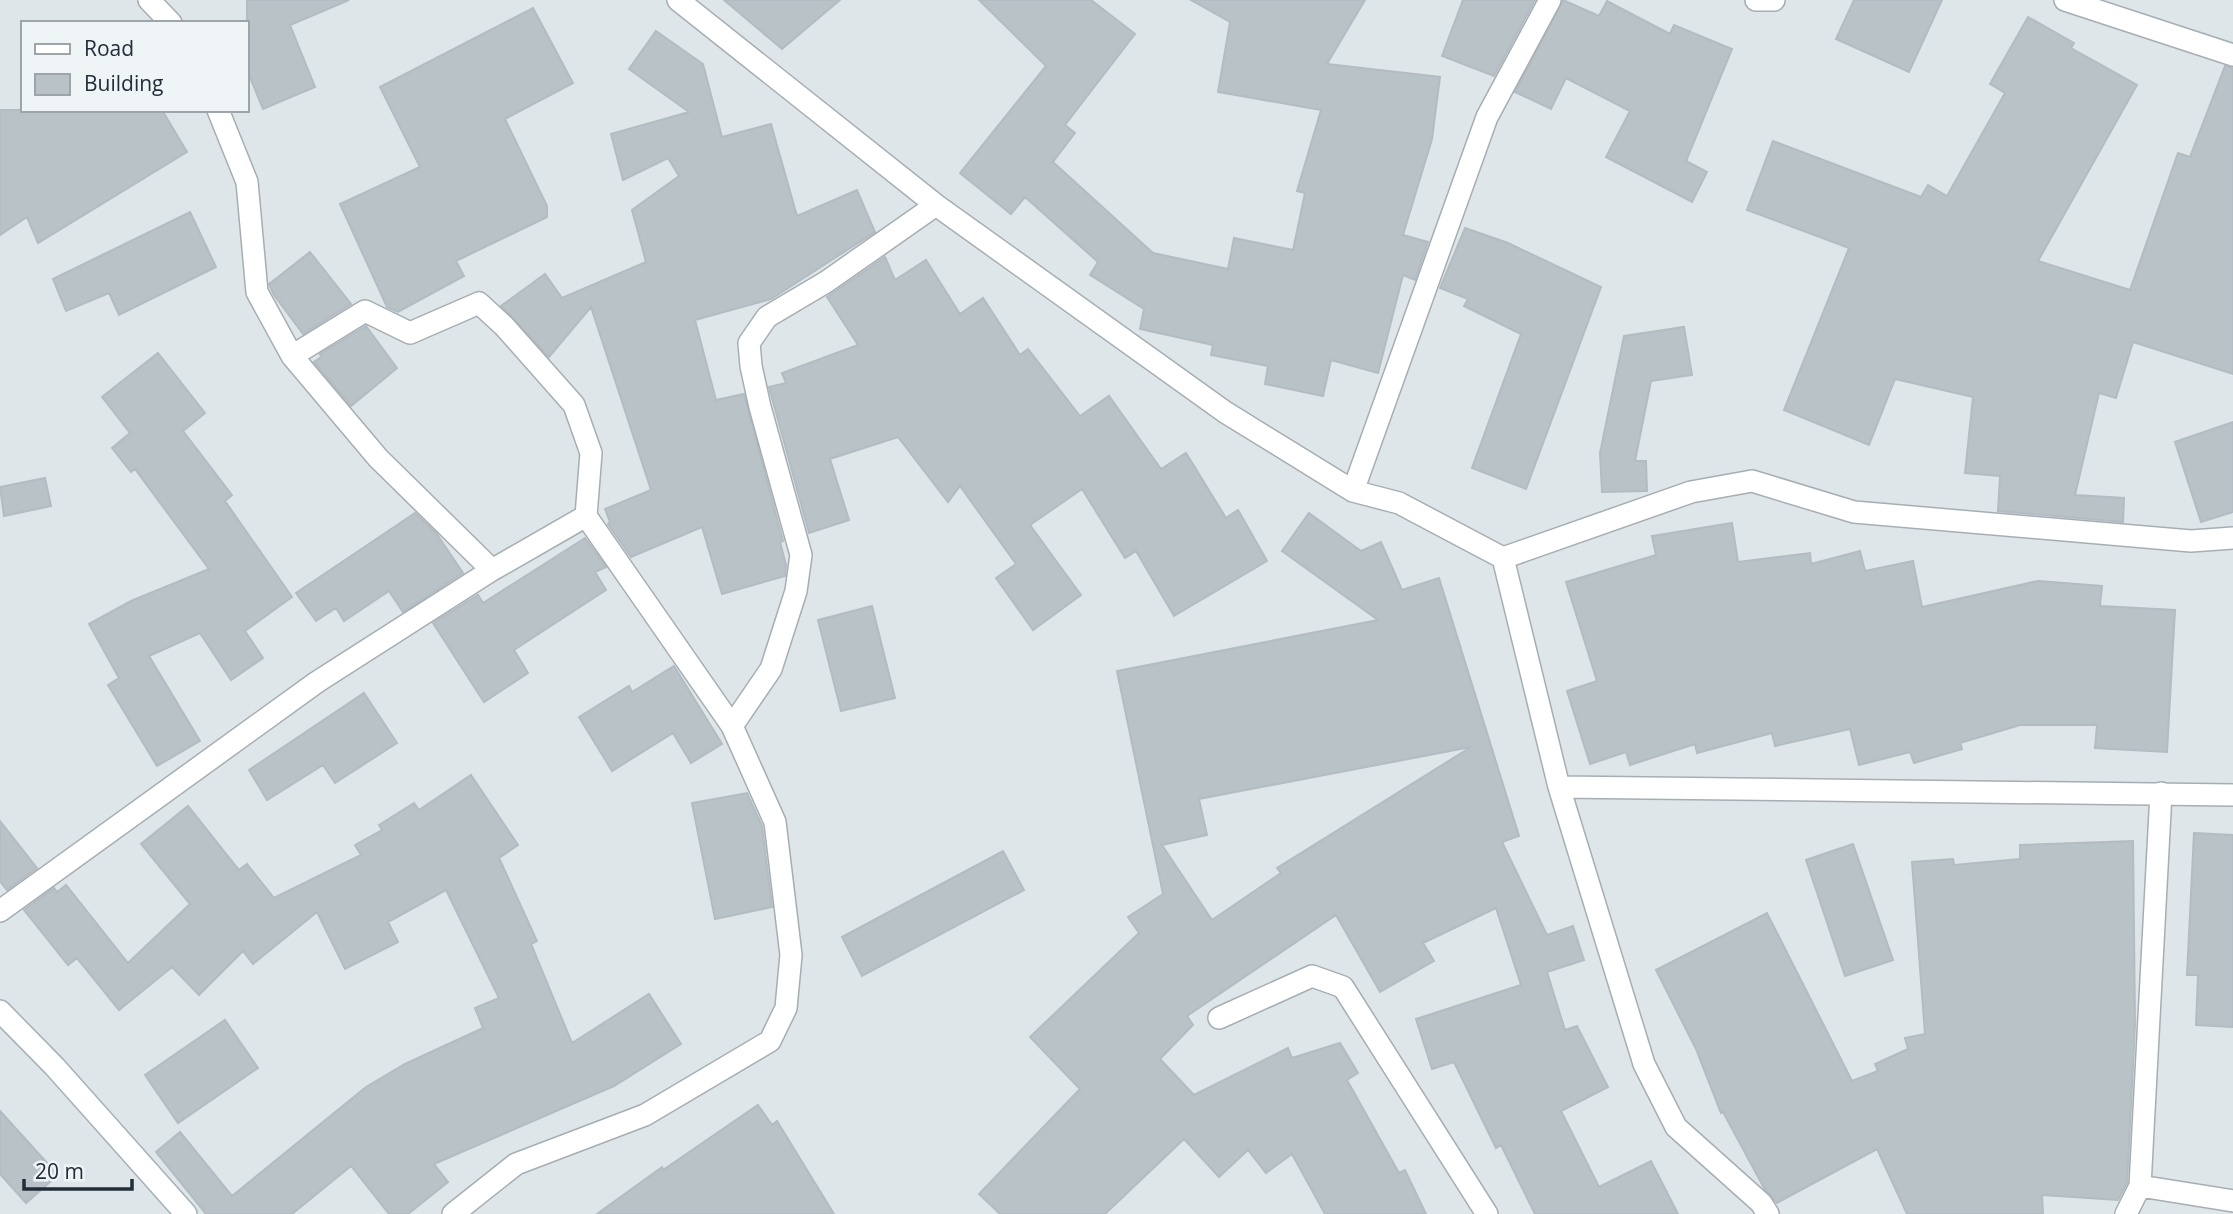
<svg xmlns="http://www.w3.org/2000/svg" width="2233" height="1214" font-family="'Open Sans',sans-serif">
  <rect width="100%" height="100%" fill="#dfe6e9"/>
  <path fill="#b8c2c7" stroke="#b2bcc2" stroke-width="2" fill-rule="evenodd" d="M 247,0 L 349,0 L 290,25 L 315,87 L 263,109 L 247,70 Z
    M 724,0 L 840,0 L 782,49 Z
    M 979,0 L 1091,0 L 1135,34 L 1065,125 L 1075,133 L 1053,162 L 1153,253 L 1228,269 L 1234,238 L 1293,250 L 1305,193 L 1297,191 L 1321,110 L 1218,92 L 1230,22 L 1191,0 L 1365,0 L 1327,64 L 1440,77 L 1432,139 L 1403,235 L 1428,242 L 1415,280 L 1403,275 L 1378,373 L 1331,360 L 1323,396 L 1265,384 L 1268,366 L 1211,355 L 1213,345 L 1140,329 L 1144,309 L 1090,275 L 1098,262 L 1025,197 L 1011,214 L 960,173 L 1046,66 Z
    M 1463,0 L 1535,0 L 1494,76 L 1442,56 Z
    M 1563,0 L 1599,16 L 1607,1 L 1670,34 L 1674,25 L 1732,49 L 1686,161 L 1707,172 L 1692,202 L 1606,157 L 1630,111 L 1566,78 L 1551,109 L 1515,92 Z
    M 1854,0 L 1942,0 L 1909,72 L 1836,39 Z
    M 533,8 L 573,83 L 505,119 L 547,206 L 547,217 L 456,261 L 464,276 L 398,312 L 387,307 L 340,204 L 420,167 L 380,87 Z
    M 2028,17 L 2074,43 L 2071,48 L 2137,85 L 2038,261 L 2130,290 L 2178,153 L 2190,157 L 2225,66 L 2233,68 L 2233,374 L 2133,342 L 2116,398 L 2099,393 L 2075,495 L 2124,498 L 2123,522 L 1998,511 L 2000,476 L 1965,473 L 1973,397 L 1895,379 L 1869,445 L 1784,410 L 1849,248 L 1747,210 L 1773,141 L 1921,197 L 1928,185 L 1947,196 L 2005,93 L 1990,84 Z
    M 656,31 L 703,64 L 722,137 L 771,124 L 797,216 L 857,190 L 875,232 L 771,299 L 695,320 L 716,400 L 744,394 L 783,541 L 780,542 L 786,565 L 785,576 L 722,594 L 702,527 L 631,557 L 608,524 L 610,522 L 605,509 L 651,490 L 591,307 L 549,357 L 501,306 L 545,274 L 562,298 L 646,262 L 632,210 L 679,176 L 668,158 L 623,180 L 611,134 L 689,112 L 629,69 Z
    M 0,110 L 162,110 L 187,152 L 38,243 L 27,217 L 0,235 Z
    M 190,212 L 216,267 L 119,315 L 109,293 L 66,311 L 53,279 Z
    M 1465,228 L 1508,243 L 1601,287 L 1526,489 L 1472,468 L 1521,334 L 1464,306 L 1468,299 L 1440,288 Z
    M 310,252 L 351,304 L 303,334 L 274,295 L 269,284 Z
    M 885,257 L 895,280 L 926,260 L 960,314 L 983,298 L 1020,355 L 1028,349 L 1080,416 L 1109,396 L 1161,469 L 1186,453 L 1226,518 L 1238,510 L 1267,561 L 1174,616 L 1136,551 L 1125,558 L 1082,489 L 1030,525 L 1081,595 L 1033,630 L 996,578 L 1016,564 L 960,486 L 948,502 L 898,437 L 830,459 L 849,520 L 809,533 L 769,387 L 786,383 L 782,373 L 858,345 L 827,297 Z
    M 366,326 L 397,368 L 351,406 L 314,362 L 321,357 L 320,354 Z
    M 1684,327 L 1692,375 L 1651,381 L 1635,461 L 1646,461 L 1647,491 L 1602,492 L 1600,453 L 1624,336 Z
    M 158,353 L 205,413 L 183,431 L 232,495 L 225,501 L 292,597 L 245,631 L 263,658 L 231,680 L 200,633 L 149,656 L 200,741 L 157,766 L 108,685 L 119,678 L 89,624 L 131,601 L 209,569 L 135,469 L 131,472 L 112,448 L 130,433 L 102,397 Z
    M 2233,422 L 2233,512 L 2201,522 L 2175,442 Z
    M 45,478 L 51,506 L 4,516 L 0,487 Z
    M 415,513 L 436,533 L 463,573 L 403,612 L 389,591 L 344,621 L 336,608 L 316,621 L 296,593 Z
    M 1309,513 L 1361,551 L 1381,542 L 1402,590 L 1439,578 L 1519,836 L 1502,842 L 1547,935 L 1573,926 L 1584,960 L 1547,972 L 1565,1030 L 1577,1026 L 1608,1087 L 1561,1111 L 1599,1187 L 1651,1161 L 1678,1214 L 1535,1214 L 1501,1145 L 1496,1148 L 1454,1062 L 1432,1069 L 1416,1019 L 1521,985 L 1496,908 L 1423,943 L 1434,961 L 1380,992 L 1336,915 L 1187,1016 L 1193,1025 L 1160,1059 L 1194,1095 L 1288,1048 L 1292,1058 L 1340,1043 L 1358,1073 L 1347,1080 L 1399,1173 L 1405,1170 L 1426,1214 L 1325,1214 L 1292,1154 L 1266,1173 L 1248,1150 L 1219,1177 L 1184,1139 L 1105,1214 L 1000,1214 L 979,1194 L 1080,1089 L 1030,1037 L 1139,933 L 1128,917 L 1163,894 L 1117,671 L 1378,620 L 1282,551 ZM 1471,747 L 1277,868 L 1281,873 L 1212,920 L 1162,845 L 1207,835 L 1199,799 Z
    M 1732,523 L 1738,562 L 1810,553 L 1811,564 L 1860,551 L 1865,571 L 1913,561 L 1922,607 L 2038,581 L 2102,586 L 2100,606 L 2175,610 L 2167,752 L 2095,748 L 2097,725 L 2020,725 L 1960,743 L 1962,749 L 1914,763 L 1910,752 L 1859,765 L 1850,729 L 1775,746 L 1772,733 L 1697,753 L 1695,744 L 1630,765 L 1626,752 L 1590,764 L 1567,691 L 1597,681 L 1566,582 L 1656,555 L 1652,536 Z
    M 585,538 L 606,567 L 595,572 L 606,590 L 514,650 L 528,673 L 484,702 L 433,623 L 478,595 L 483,603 Z
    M 872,606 L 895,698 L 841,711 L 818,620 Z
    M 674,666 L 722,744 L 691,763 L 673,733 L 612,771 L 579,717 L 629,686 L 632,692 Z
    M 364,693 L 397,743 L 335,783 L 323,765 L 267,800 L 249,770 Z
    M 471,775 L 518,845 L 499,858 L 537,941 L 531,944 L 572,1043 L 649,994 L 681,1044 L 614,1086 L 434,1164 L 448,1182 L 408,1214 L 389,1214 L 351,1166 L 292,1214 L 206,1214 L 156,1152 L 180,1132 L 232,1196 L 366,1087 L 405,1064 L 483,1028 L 475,1008 L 499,998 L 446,890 L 388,922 L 398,942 L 345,969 L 317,912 L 253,964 L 243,951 L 199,995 L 172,967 L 119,1010 L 77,958 L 68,965 L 24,910 L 54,888 L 57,892 L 66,885 L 128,963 L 190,904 L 141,844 L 188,806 L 239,870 L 247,864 L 274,898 L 361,855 L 355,845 L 382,830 L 379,825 L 414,803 L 419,810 Z
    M 747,793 L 762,826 L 772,907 L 715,919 L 692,803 Z
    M 0,821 L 37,868 L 7,890 L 0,881 Z
    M 2194,833 L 2233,835 L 2233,1027 L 2196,1025 L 2198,975 L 2187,975 Z
    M 2133,841 L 2135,1025 L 2127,1183 L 2118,1200 L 2042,1195 L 2043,1214 L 1907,1214 L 1877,1149 L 1777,1203 L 1764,1188 L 1723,1112 L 1721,1113 L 1696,1049 L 1656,970 L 1767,913 L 1852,1081 L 1878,1071 L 1875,1064 L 1908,1049 L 1905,1038 L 1925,1034 L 1912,862 L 1953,859 L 1954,865 L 2020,859 L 2020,845 Z
    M 1853,844 L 1893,960 L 1845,976 L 1806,860 Z
    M 1003,851 L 1024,890 L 862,976 L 842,937 Z
    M 225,1020 L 258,1068 L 178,1123 L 145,1075 Z
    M 758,1105 L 772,1125 L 777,1121 L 834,1214 L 597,1214 L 662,1167 L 663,1170 Z
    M 0,1111 L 58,1175 L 26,1203 L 0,1174 Z"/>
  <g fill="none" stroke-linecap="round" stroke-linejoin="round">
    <defs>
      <path id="street" d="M 149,0 L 171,23
        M 678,0 L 936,205 L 1225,412 L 1353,491 L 1399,503 L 1503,558 L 1691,492 L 1752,481 L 1854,512 L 2191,541 L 2233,538
        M 1756,0 L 1774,0
        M 2065,0 L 2233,55
        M 218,110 L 247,182 L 257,292 L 292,356 L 378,458 L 492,570
        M 292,356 L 365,311 L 410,333 L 479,303 L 504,326 L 574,405 L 591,453 L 586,516 L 732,726
        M 1353,491 L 1487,117 L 1550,0
        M 1503,558 L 1559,787 L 1644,1064 L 1676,1127 L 1761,1203 L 1768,1214
        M 1559,787 L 2233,795
        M 0,911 L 317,682 L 492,570 L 586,516
        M 1219,1018 L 1312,976 L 1343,987 L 1487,1214
        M 2140,1186 L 2233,1201
        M 453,1214 L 516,1164 L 645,1115 L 770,1041 L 786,1008 L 791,955 L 775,822 L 732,726 L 771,669 L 796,591 L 801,555 L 760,407 L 751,366 L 749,343 L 767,317 L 826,282 L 936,205
        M 2126,1214 L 2140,1186 L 2161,793"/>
      <path id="secondary" d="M 0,1011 L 55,1067 L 186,1214"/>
    </defs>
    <use href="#street" stroke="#a6aeb4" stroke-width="24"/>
    <use href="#secondary" stroke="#a4b1ba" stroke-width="24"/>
    <use href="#street" stroke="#fff" stroke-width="21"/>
    <use href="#secondary" stroke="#fff" stroke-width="21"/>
  </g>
  <rect x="21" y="21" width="228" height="91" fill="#eff4f6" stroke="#9da4aa" stroke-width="2"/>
  <rect x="35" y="44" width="35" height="10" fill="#ffffff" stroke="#9da4aa" stroke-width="2"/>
  <text x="84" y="56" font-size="21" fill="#212d38">Road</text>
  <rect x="35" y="74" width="35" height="21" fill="#b8c2c7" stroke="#9da4aa" stroke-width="2"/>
  <text x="84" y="91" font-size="21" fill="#212d38">Building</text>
  <path d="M24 1179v10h108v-10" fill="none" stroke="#212d38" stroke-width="3.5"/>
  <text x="35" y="1179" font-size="21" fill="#212d38" stroke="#eff4f6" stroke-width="5" paint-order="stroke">20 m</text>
</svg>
